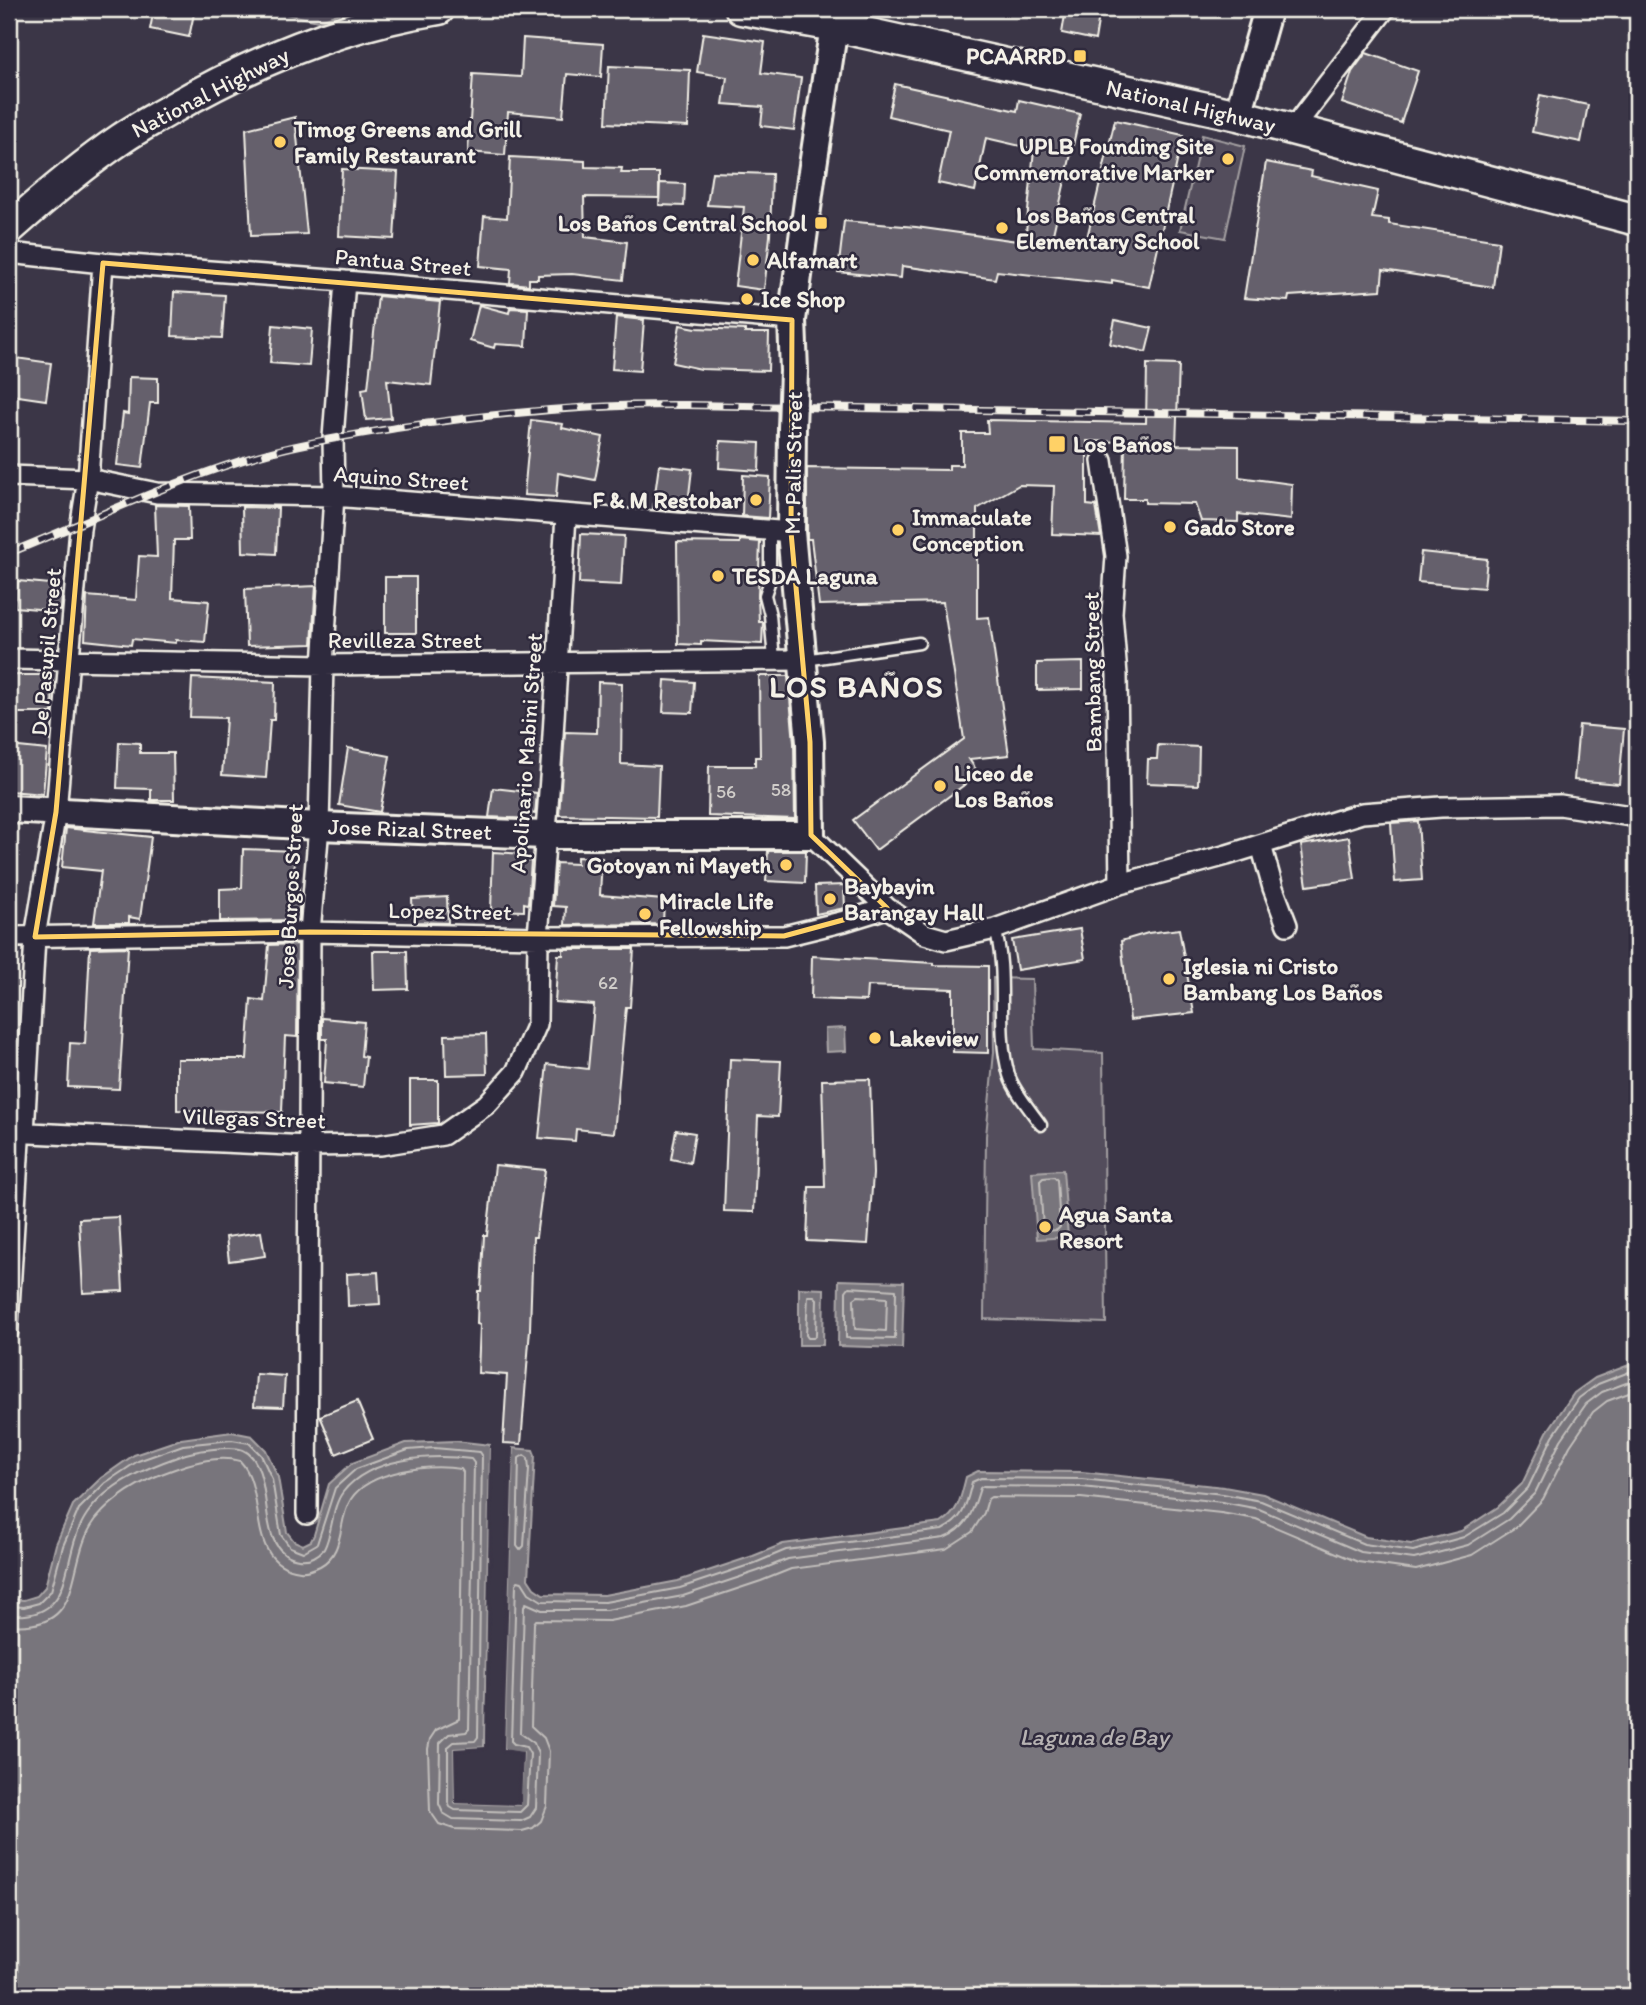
<svg xmlns="http://www.w3.org/2000/svg" width="1646" height="2005" font-family="Itim,sans-serif">
  <rect width="100%" height="100%" fill="#3b3647"/>
  <filter id="ink" filterUnits="userSpaceOnUse"><feTurbulence type="fractalNoise" baseFrequency=".0143" numOctaves="2"/><feDisplacementMap in="SourceGraphic" scale="14" xChannelSelector="R" yChannelSelector="G"/><feConvolveMatrix kernelMatrix="1 2 1 2 8 2 1 2 1" color-interpolation-filters="sRGB"/></filter>
  <g filter="url(#ink)">
    <path fill="#534e5c" stroke="#a4a0a2" stroke-width="2" d="M 263,9 L 351,9 L 318,21 Z
      M 1202,135 L 1245,146 L 1225,238 L 1180,230 Z
      M 993,978 L 1032,979 L 1034,1049 L 1103,1053 L 1106,1323 L 984,1319 L 986,1136 L 994,1052 Z"/>
    <path fill="#78747b" stroke="#aaa6a7" stroke-width="2" d="M 845,1028 L 846,1051 L 826,1052 L 825,1029 Z
      M 1063,1170 L 1068,1237 L 1037,1239 L 1032,1172 Z
      M 839,1280 L 904,1282 L 902,1348 L 838,1346 Z
      M 799,1288 L 824,1289 L 823,1345 L 799,1345 Z
      M 1637,1362 L 1637,1996 L 9,1996 L 9,1599 L 24,1600 L 37,1596 L 45,1587 L 56,1544 L 73,1505 L 101,1478 L 134,1455 L 181,1439 L 232,1432 L 252,1436 L 266,1450 L 278,1477 L 287,1532 L 294,1541 L 303,1545 L 311,1541 L 314,1535 L 329,1484 L 352,1463 L 406,1443 L 455,1441 L 490,1445 L 484,1747 L 454,1749 L 455,1803 L 520,1805 L 523,1753 L 504,1750 L 513,1448 L 533,1450 L 535,1455 L 528,1579 L 534,1588 L 543,1594 L 604,1595 L 678,1581 L 753,1556 L 783,1544 L 941,1523 C 959,1512 961,1497 966,1477 L 978,1471 L 1082,1472 L 1224,1487 L 1263,1494 L 1366,1537 L 1411,1544 L 1461,1531 L 1498,1507 L 1522,1484 L 1547,1432 L 1574,1393 L 1595,1378 Z"/>
    <path fill="#3b3647" d="M 490,1445 L 493,1446 L 488,1747 L 485,1750 L 457,1752 L 458,1800 L 517,1802 L 519,1755 L 503,1753 L 500,1750 L 509,1448 L 513,1448 L 504,1749 L 523,1752 L 521,1805 L 455,1803 L 454,1749 L 485,1747 Z"/>
    <g fill="none" stroke-linecap="round" stroke-linejoin="round">
      <path stroke="#c2bfbc" stroke-width="2" d="M 1054,1177 L 1057,1180 L 1060,1227 L 1057,1230 L 1046,1231 L 1043,1228 L 1040,1181 L 1043,1178 Z
        M 849,1287 L 896,1290 L 895,1339 L 846,1338 L 846,1291 Z
        M 808,1296 L 814,1296 L 817,1299 L 816,1335 L 813,1338 L 808,1338 L 806,1335 Z
        M 858,1296 L 887,1298 L 886,1331 L 855,1329 L 854,1299 Z
        M 524,1455 L 528,1458 L 529,1469 L 524,1546 L 520,1550 L 517,1546 L 519,1458 Z
        M 9,1606 L 24,1607 L 39,1603 L 51,1591 L 63,1546 L 79,1509 L 105,1483 L 138,1461 L 183,1445 L 232,1440 L 249,1443 L 261,1455 L 272,1479 L 281,1535 L 290,1547 L 303,1552 L 317,1544 L 335,1488 L 356,1469 L 408,1450 L 434,1448 L 480,1452 L 482,1455 L 478,1737 L 475,1741 L 454,1742 L 448,1747 L 448,1802 L 450,1807 L 455,1810 L 520,1812 L 527,1805 L 530,1754 L 526,1747 L 514,1744 L 511,1741 L 516,1584 L 518,1581 L 522,1582 L 529,1593 L 542,1601 L 605,1602 L 680,1588 L 755,1563 L 786,1550 L 942,1530 C 965,1518 966,1505 972,1482 L 981,1478 L 1082,1479 L 1223,1494 L 1261,1501 L 1364,1544 L 1413,1551 L 1464,1537 L 1503,1513 L 1528,1488 L 1553,1436 L 1579,1398 L 1598,1384 L 1637,1369
        M 9,1615 C 80,1621 58,1556 87,1514 C 108,1483 146,1468 180,1456 C 192,1451 231,1445 243,1450 C 269,1461 263,1517 273,1538 C 282,1560 308,1567 324,1549 C 333,1532 331,1508 343,1492 C 370,1457 432,1454 471,1459 L 474,1463 L 469,1729 L 466,1732 L 449,1734 L 440,1743 L 439,1804 L 443,1813 L 453,1819 L 521,1821 L 530,1817 L 536,1808 L 538,1754 L 534,1743 L 520,1733 L 524,1607 L 526,1603 L 542,1610 L 606,1610 L 683,1596 L 758,1571 L 788,1559 L 944,1538 C 968,1529 973,1511 980,1488 L 983,1486 L 1082,1487 L 1222,1502 L 1259,1509 L 1361,1552 L 1414,1559 L 1468,1545 L 1509,1519 L 1535,1493 L 1561,1440 L 1586,1404 L 1602,1392 L 1637,1379
        M 9,1625 C 90,1632 63,1562 96,1519 C 116,1495 143,1480 172,1470 C 191,1463 220,1455 240,1461 C 269,1491 243,1564 300,1571 C 307,1572 314,1569 320,1566 C 346,1552 337,1521 351,1499 C 370,1470 430,1464 461,1469 L 463,1472 L 459,1719 L 436,1730 L 430,1739 L 428,1749 L 430,1811 L 439,1824 L 454,1829 L 522,1831 L 533,1828 L 541,1821 L 547,1806 L 549,1751 L 544,1738 L 531,1726 L 534,1623 L 536,1620 L 609,1621 L 686,1606 L 761,1581 L 791,1569 L 946,1549 L 972,1532 L 984,1513 L 988,1499 L 991,1497 L 1081,1498 L 1221,1513 L 1256,1519 L 1358,1562 L 1416,1570 L 1472,1555 L 1516,1527 L 1543,1499 L 1570,1446 L 1593,1412 L 1607,1401 L 1637,1390"/>
    </g>
    <path fill="#65616c" stroke="#f4f1e8" stroke-width="2" d="M 154,9 L 195,9 L 189,37 L 150,29 Z
      M 1066,9 L 1099,15 L 1095,40 L 1062,33 Z
      M 703,33 L 765,42 L 761,73 L 801,78 L 794,130 L 761,126 L 763,107 L 723,104 L 727,77 L 697,72 Z
      M 523,38 L 603,44 L 601,77 L 567,74 L 563,117 L 508,112 L 505,155 L 468,152 L 473,74 L 521,77 Z
      M 1366,53 L 1418,71 L 1401,123 L 1342,103 L 1352,72 Z
      M 609,66 L 690,70 L 688,127 L 606,123 Z
      M 895,84 L 1017,111 L 1019,100 L 1080,114 L 1053,234 L 1086,242 L 1115,120 L 1183,135 L 1149,287 L 1112,280 L 1112,284 L 997,271 L 995,279 L 902,266 L 901,278 L 838,272 L 844,221 L 916,227 L 1025,242 L 1034,149 L 986,138 L 975,191 L 938,183 L 949,130 L 888,116 Z
      M 1540,95 L 1588,105 L 1581,142 L 1532,132 Z
      M 295,117 L 307,234 L 251,236 L 246,129 Z
      M 510,157 L 585,161 L 585,167 L 622,168 L 621,173 L 659,173 L 659,198 L 584,197 L 585,237 L 627,242 L 623,280 L 572,274 L 538,275 L 538,279 L 529,279 L 529,285 L 510,283 L 511,269 L 480,266 L 484,216 L 507,218 Z
      M 1266,162 L 1312,171 L 1311,176 L 1378,191 L 1372,218 L 1389,220 L 1389,224 L 1499,241 L 1493,287 L 1383,270 L 1381,290 L 1289,296 L 1288,301 L 1244,298 Z
      M 342,169 L 398,172 L 394,239 L 339,236 Z
      M 712,172 L 772,174 L 770,236 L 764,290 L 735,286 L 744,207 L 707,205 Z
      M 660,183 L 685,184 L 684,206 L 659,205 Z
      M 174,292 L 225,295 L 222,338 L 172,336 Z
      M 378,296 L 440,302 L 431,385 L 387,380 L 391,418 L 366,420 L 362,389 L 368,388 Z
      M 479,305 L 509,313 L 510,308 L 528,309 L 526,346 L 495,344 L 494,348 L 470,341 Z
      M 616,317 L 644,320 L 640,371 L 612,369 Z
      M 1115,320 L 1152,328 L 1146,352 L 1110,344 Z
      M 273,325 L 312,329 L 309,366 L 270,363 Z
      M 680,325 L 696,328 L 745,330 L 745,333 L 769,333 L 768,371 L 701,369 L 673,363 Z
      M 16,358 L 51,363 L 46,400 L 11,395 Z
      M 1147,364 L 1179,365 L 1176,445 L 1239,446 L 1239,477 L 1292,484 L 1291,520 L 1238,514 L 1238,522 L 1201,521 L 1195,504 L 1145,503 L 1145,499 L 1124,499 L 1125,442 L 1087,441 L 1087,505 L 1096,506 L 1101,536 L 1052,534 L 1054,486 L 1019,485 L 977,509 L 977,618 L 989,617 L 1009,755 L 969,759 L 979,774 L 876,850 L 853,820 L 964,739 L 943,602 L 819,605 L 811,539 L 807,539 L 807,468 L 949,470 L 949,465 L 962,465 L 962,433 L 988,433 L 987,420 L 1146,423 Z
      M 129,377 L 158,378 L 158,403 L 150,403 L 142,468 L 117,465 L 123,413 L 128,414 Z
      M 531,420 L 563,424 L 562,428 L 603,437 L 595,480 L 558,473 L 556,497 L 524,495 Z
      M 720,441 L 760,443 L 759,471 L 719,468 Z
      M 659,465 L 692,469 L 687,512 L 653,508 Z
      M 743,475 L 770,477 L 768,518 L 742,516 Z
      M 155,505 L 189,506 L 190,540 L 174,540 L 172,598 L 209,601 L 205,642 L 176,640 L 176,643 L 132,639 L 131,645 L 85,640 L 87,596 L 136,600 L 139,556 L 157,557 Z
      M 242,507 L 278,508 L 276,554 L 243,552 Z
      M 581,534 L 624,536 L 621,585 L 579,583 Z
      M 740,540 L 760,542 L 758,596 L 759,622 L 763,622 L 762,644 L 701,641 L 701,645 L 678,644 L 677,542 L 740,543 Z
      M 1421,552 L 1487,559 L 1484,588 L 1418,582 Z
      M 385,577 L 416,577 L 416,633 L 385,633 Z
      M 18,581 L 60,585 L 60,593 L 62,594 L 61,611 L 15,607 Z
      M 316,586 L 312,644 L 247,646 L 245,589 Z
      M 1083,662 L 1083,689 L 1037,690 L 1037,663 Z
      M 14,675 L 53,675 L 52,713 L 14,713 Z
      M 759,676 L 788,676 L 794,743 L 795,819 L 708,816 L 709,766 L 755,766 L 755,757 L 760,757 Z
      M 192,678 L 275,682 L 274,720 L 270,720 L 266,778 L 222,775 L 226,718 L 190,717 Z
      M 665,680 L 694,682 L 692,713 L 663,712 Z
      M 598,682 L 622,683 L 621,764 L 659,766 L 657,817 L 559,815 L 565,732 L 597,733 Z
      M 1579,725 L 1624,729 L 1619,784 L 1574,780 Z
      M 119,742 L 140,743 L 140,753 L 173,753 L 174,800 L 151,800 L 151,789 L 117,788 Z
      M 1158,745 L 1199,747 L 1198,785 L 1147,783 L 1148,759 L 1157,759 Z
      M 9,746 L 47,750 L 43,794 L 9,791 Z
      M 348,748 L 390,756 L 380,812 L 339,805 Z
      M 493,788 L 537,793 L 535,814 L 531,813 L 530,819 L 489,817 Z
      M 1418,821 L 1422,880 L 1395,882 L 1391,823 Z
      M 66,828 L 151,837 L 140,919 L 129,917 L 129,923 L 94,923 L 101,871 L 62,867 Z
      M 1349,837 L 1355,879 L 1307,886 L 1301,845 Z
      M 243,849 L 295,851 L 294,887 L 299,887 L 299,920 L 220,921 L 220,889 L 242,888 Z
      M 768,851 L 806,851 L 805,883 L 766,881 Z
      M 493,852 L 526,854 L 526,861 L 531,861 L 528,904 L 524,903 L 524,911 L 491,910 Z
      M 577,857 L 602,858 L 600,895 L 664,900 L 663,924 L 565,925 L 566,907 L 553,906 L 556,863 L 577,864 Z
      M 844,885 L 845,908 L 816,914 L 815,886 Z
      M 447,897 L 448,923 L 413,922 L 412,899 Z
      M 1080,929 L 1085,959 L 1017,970 L 1012,940 Z
      M 1179,929 L 1194,1013 L 1130,1020 L 1121,941 L 1148,933 Z
      M 298,944 L 297,1037 L 285,1036 L 282,1112 L 177,1110 L 177,1059 L 247,1059 L 251,999 L 264,1001 L 269,945 Z
      M 128,947 L 119,1089 L 68,1087 L 70,1043 L 85,1044 L 90,948 Z
      M 563,949 L 634,949 L 630,1007 L 626,1007 L 614,1133 L 576,1129 L 575,1141 L 539,1138 L 547,1064 L 588,1069 L 594,1005 L 555,1002 L 558,955 L 563,955 Z
      M 373,951 L 407,951 L 408,989 L 374,990 Z
      M 812,956 L 934,963 L 934,965 L 988,966 L 988,1053 L 953,1052 L 953,989 L 867,986 L 866,1001 L 811,999 Z
      M 322,1018 L 364,1022 L 361,1056 L 366,1057 L 363,1087 L 324,1083 L 327,1039 L 322,1039 Z
      M 486,1034 L 487,1074 L 446,1075 L 445,1035 Z
      M 730,1059 L 781,1061 L 778,1117 L 758,1116 L 754,1212 L 724,1211 Z
      M 870,1079 L 873,1174 L 868,1244 L 807,1241 L 809,1187 L 825,1187 L 822,1080 Z
      M 410,1080 L 438,1080 L 438,1123 L 410,1125 Z
      M 676,1130 L 695,1133 L 690,1163 L 671,1159 Z
      M 495,1165 L 545,1170 L 536,1237 L 533,1237 L 530,1329 L 521,1444 L 503,1443 L 507,1375 L 478,1373 L 480,1325 L 477,1324 L 478,1291 L 481,1291 L 484,1235 L 487,1235 Z
      M 119,1217 L 123,1291 L 83,1293 L 79,1219 Z
      M 261,1232 L 265,1256 L 229,1261 L 226,1237 Z
      M 378,1272 L 380,1304 L 348,1306 L 347,1274 Z
      M 256,1374 L 285,1376 L 283,1407 L 254,1406 Z
      M 357,1401 L 373,1439 L 336,1454 L 320,1416 Z"/>
    <g fill="none" stroke-linecap="round" stroke-linejoin="round">
      <defs>
        <path id="service" d="M 770,532 L 770,580 L 765,595 L 770,615 L 774,659
          M 805,660 L 919,643
          M 995,929 C 1009,976 995,1027 1009,1075 C 1013,1090 1032,1112 1041,1125
          M 9,1333 L 12,1333 L 24,1133"/>
        <path id="minor" d="M 1292,130 L 1385,9
          M 9,253 L 103,263 L 345,281 L 792,320
          M 1102,461 L 1116,556 L 1112,613 L 1117,675 L 1120,884
          M 9,476 L 88,479 L 157,493 L 334,496 L 791,532
          M 9,659 L 323,665 L 801,660
          M 811,835 L 887,908 L 925,934 L 946,940 L 995,929 L 1120,884 L 1227,855 L 1362,813 L 1441,807 L 1560,805 L 1637,817
          M 1261,845 L 1273,888 L 1287,925
          M 9,937 L 310,932 L 538,937 L 784,936 L 845,921 L 887,908
          M 9,1132 L 309,1146 L 380,1145 L 443,1135 L 487,1104 L 516,1072 L 537,1024 L 538,937 L 552,752 L 566,515
          M 24,1133 L 35,937 L 56,812 L 80,529 L 88,479 L 103,263
          M 307,1514 L 310,932 L 319,826 L 323,665 L 334,496 L 333,438 L 345,281"/>
        <path id="secondary" d="M 1238,115 L 1268,9
          M 794,371 L 792,320 L 811,179 L 834,26
          M 9,809 L 319,826 L 545,835 L 811,835 L 810,742 L 791,532 L 792,428"/>
        <path id="primary" d="M 741,9 L 834,26 L 1238,115 L 1637,220
          M 9,229 C 45,197 81,166 121,139 C 137,128 154,119 171,109 C 254,61 344,24 439,9"/>
      </defs>
      <use href="#service" stroke="#f4f1e8" stroke-width="15"/>
      <use href="#minor" stroke="#f4f1e8" stroke-width="24"/>
      <use href="#secondary" stroke="#f4f1e8" stroke-width="32"/>
      <use href="#primary" stroke="#f4f1e8" stroke-width="35"/>
      <use href="#service" stroke="#2f2a3d" stroke-width="10"/>
      <use href="#minor" stroke="#2f2a3d" stroke-width="19"/>
      <use href="#secondary" stroke="#2f2a3d" stroke-width="26"/>
      <use href="#primary" stroke="#2f2a3d" stroke-width="30"/>
      <defs>
        <path id="rail" d="M 9,553 C 94,519 182,476 271,452 C 312,441 354,435 396,428 C 493,413 589,404 687,405 L 1637,421"/>
      </defs>
      <use href="#rail" stroke="#f4f1e8" stroke-width="8"/>
      <use href="#rail" stroke="#2f2a3d" stroke-width="5" stroke-dasharray="16" stroke-linecap="butt"/>
      <defs>
        <path id="secondary-bridge" d="M 792,428 L 794,371"/>
      </defs>
      <use href="#secondary-bridge" stroke="#f4f1e8" stroke-width="32" stroke-linecap="butt"/>
      <use href="#secondary-bridge" stroke="#2f2a3d" stroke-width="26"/>
    </g>
  </g>
  <path fill="none" stroke="#ffd166" stroke-width="5" stroke-linejoin="round" d="M 103,263 L 792,320 L 791,532 L 810,742 L 811,835 L 887,908 L 784,936 L 310,932 L 35,937 L 56,812 Z"/>
  <g fill="#ffd166" stroke="#2f2a3d" stroke-width="2.5">
    <rect x="1073" y="49" width="14" height="14" rx="3.5"/>
    <circle cx="280" cy="142" r="7"/>
    <circle cx="1228" cy="159" r="7"/>
    <rect x="814" y="216" width="14" height="14" rx="3.5"/>
    <circle cx="1002" cy="228" r="7"/>
    <circle cx="753" cy="260" r="7"/>
    <circle cx="747" cy="299" r="7"/>
    <rect x="1048" y="435" width="18" height="18" rx="3.5"/>
    <circle cx="756" cy="500" r="7"/>
    <circle cx="1170" cy="527" r="7"/>
    <circle cx="898" cy="530" r="7"/>
    <circle cx="718" cy="576" r="7"/>
    <circle cx="940" cy="786" r="7"/>
    <circle cx="786" cy="865" r="7"/>
    <circle cx="830" cy="899" r="7"/>
    <circle cx="645" cy="914" r="7"/>
    <circle cx="1169" cy="979" r="7"/>
    <circle cx="875" cy="1038" r="7"/>
    <circle cx="1045" cy="1227" r="7"/>
  </g>
  <g text-anchor="middle" dominant-baseline="central" stroke-width="5" stroke-linejoin="round" paint-order="stroke">
    <g font-size="19" fill="#d0cdc9">
      <text x="781" y="789">58</text>
      <text x="726" y="791">56</text>
      <text x="608" y="982">62</text>
    </g>
    <g font-size="23" font-weight="bold" fill="#f4f1e8" stroke="#2f2a3d" text-anchor="start">
      <text x="1066" y="56" text-anchor="end">PCAARRD</text>
      <text x="294" y="129">Timog Greens and Grill<tspan x="294" dy="26">Family Restaurant</tspan></text>
      <text x="1214" y="146" text-anchor="end">UPLB Founding Site<tspan x="1214" dy="26">Commemorative Marker</tspan></text>
      <text x="1016" y="215">Los Baños Central<tspan x="1016" dy="26">Elementary School</tspan></text>
      <text x="807" y="223" text-anchor="end">Los Baños Central School</text>
      <text x="767" y="260">Alfamart</text>
      <text x="761" y="299">Ice Shop</text>
      <text x="1073" y="444">Los Baños</text>
      <text x="742" y="500" text-anchor="end">F &amp; M Restobar</text>
      <text x="912" y="517">Immaculate<tspan x="912" dy="26">Conception</tspan></text>
      <text x="1184" y="527">Gado Store</text>
      <text x="732" y="576">TESDA Laguna</text>
      <text x="954" y="773">Liceo de<tspan x="954" dy="26">Los Baños</tspan></text>
      <text x="772" y="865" text-anchor="end">Gotoyan ni Mayeth</text>
      <text x="844" y="886">Baybayin<tspan x="844" dy="26">Barangay Hall</tspan></text>
      <text x="659" y="901">Miracle Life<tspan x="659" dy="26">Fellowship</tspan></text>
      <text x="1183" y="966">Iglesia ni Cristo<tspan x="1183" dy="26">Bambang Los Baños</tspan></text>
      <text x="889" y="1038">Lakeview</text>
      <text x="1059" y="1214">Agua Santa<tspan x="1059" dy="26">Resort</tspan></text>
    </g>
    <g font-size="23" fill="#f4f1e8" stroke="#2f2a3d">
      <text transform="translate(210 92) rotate(-27)">National Highway</text>
      <text transform="translate(1191 106) rotate(13)">National Highway</text>
      <text transform="translate(403 262) rotate(5)">Pantua Street</text>
      <text transform="translate(793 463) rotate(-89)">M. Palis Street</text>
      <text transform="translate(401 478) rotate(4)">Aquino Street</text>
      <text x="405" y="640">Revilleza Street</text>
      <text transform="translate(46 652) rotate(-85)">De Pasupil Street</text>
      <text transform="translate(1092 672) rotate(-91)">Bambang Street</text>
      <text transform="translate(526 753) rotate(-86)">Apolinario Mabini Street</text>
      <text transform="translate(410 829) rotate(2)">Jose Rizal Street</text>
      <text transform="translate(290 896) rotate(-87)">Jose Burgos Street</text>
      <text transform="translate(450 911) rotate(1)">Lopez Street</text>
      <text transform="translate(254 1118) rotate(2)">Villegas Street</text>
    </g>
    <g font-size="24" font-style="italic" fill="#b6b2b2" stroke="#2f2a3d">
      <text x="1094" y="1736">Laguna de Bay</text>
    </g>
    <g font-size="30" font-weight="bold" letter-spacing="2" fill="#f4f1e8" stroke="#2f2a3d">
      <text x="857" y="686">LOS BAÑOS</text>
    </g>
  </g>
  <rect width="1646" height="2005" fill="none" stroke="#2f2a3d" stroke-width="35"/>
  <rect x="18" y="18" width="1611" height="1970" fill="none" stroke="#f4f1e8" stroke-width="2.5" filter="url(#ink)"/>
</svg>
